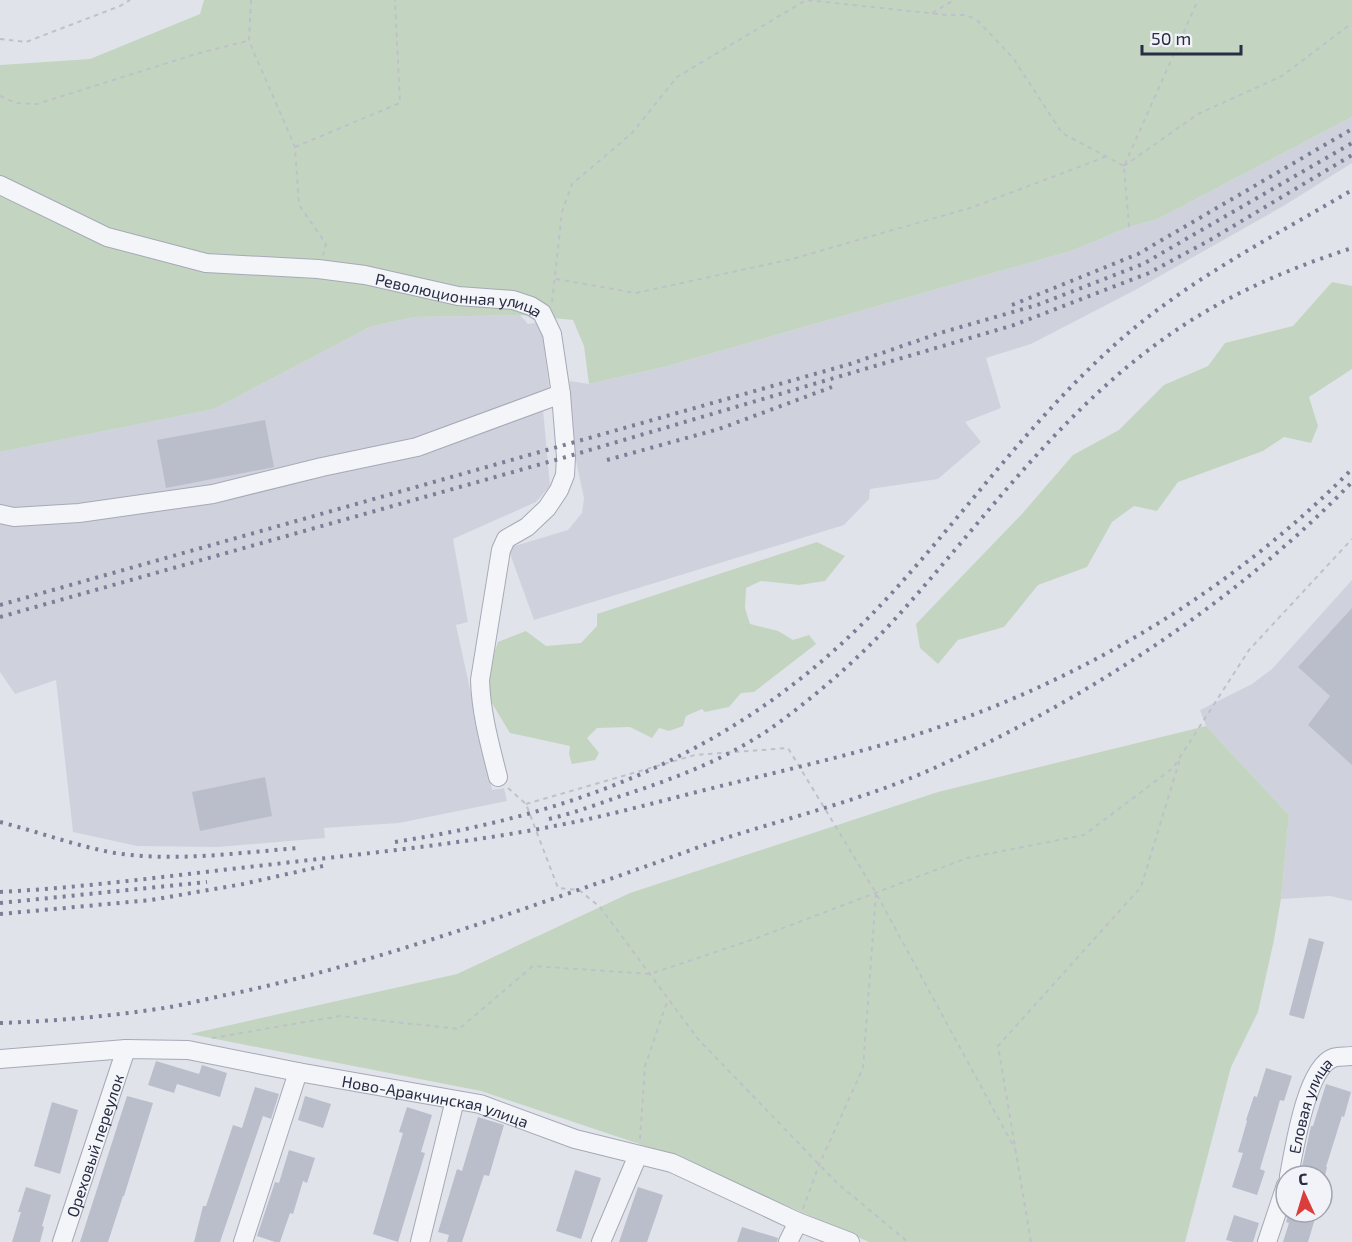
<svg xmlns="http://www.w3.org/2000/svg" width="1352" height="1242" font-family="'Exo 2',sans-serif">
  <rect width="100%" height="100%" fill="#e1e3eb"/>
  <path fill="#cfd2dd" d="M 1352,117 L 1352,163 L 1285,205 L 1137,289 L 1031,344 L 986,358 L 1001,408 L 965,422 L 981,442 L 938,479 L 870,489 L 869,499 L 844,525 L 534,620 L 508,548 L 568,530 L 582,513 L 584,498 L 570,433 L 569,403 L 570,381 L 589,384 L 664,367 L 1071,251 L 1129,227 L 1158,219 Z
    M 520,315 L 528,324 L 541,322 L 550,394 L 542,398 L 550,486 L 536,502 L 453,539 L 468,622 L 456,625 L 492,790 L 504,788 L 507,801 L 399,823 L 324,828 L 325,838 L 218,847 L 137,846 L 73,832 L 56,680 L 15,694 L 0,672 L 0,452 L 214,409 L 370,327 L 414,317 Z
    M 1352,580 L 1352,901 L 1330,896 L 1281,899 L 1289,815 L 1206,726 L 1200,710 L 1252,684 L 1272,669 Z"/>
  <path fill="#c3d5c1" d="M 204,0 L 1352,0 L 1352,117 L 1158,219 L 1129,227 L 1071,251 L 664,367 L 589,384 L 584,346 L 573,320 L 520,315 L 414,317 L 370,327 L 214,409 L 0,452 L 0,65 L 90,59 L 200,14 Z
    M 1332,282 L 1352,286 L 1352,369 L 1309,397 L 1318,426 L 1311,443 L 1284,437 L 1263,451 L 1178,482 L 1157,511 L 1134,506 L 1112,522 L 1087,567 L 1038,585 L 1004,627 L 958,640 L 938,664 L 920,648 L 916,624 L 1021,515 L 1073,455 L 1119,430 L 1164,385 L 1208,366 L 1225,343 L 1293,326 Z
    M 817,542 L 845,556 L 825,581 L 799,585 L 761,581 L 746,588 L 745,608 L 750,624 L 778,631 L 793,640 L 809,635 L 816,644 L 754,692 L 741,693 L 729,707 L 705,712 L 702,709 L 686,716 L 683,726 L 669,731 L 659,728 L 652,738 L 630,727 L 597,728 L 587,738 L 599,753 L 595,760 L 572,764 L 569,754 L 570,746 L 510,733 L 490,700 L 488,670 L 498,642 L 526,631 L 546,646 L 581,643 L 597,626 L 597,614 Z
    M 1206,726 L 1289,815 L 1281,899 L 1274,940 L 1258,1012 L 1231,1067 L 1185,1242 L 869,1242 L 675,1156 L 481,1091 L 190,1034 L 457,974 L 630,893 L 938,792 Z"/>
  <path fill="#babecb" d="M 265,420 L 274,467 L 166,488 L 157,440 Z
    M 1352,608 L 1352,765 L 1308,725 L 1330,696 L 1298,667 Z
    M 265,777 L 272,816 L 200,831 L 192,792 Z
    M 1309,938 L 1324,942 L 1304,1019 L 1289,1015 Z
    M 156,1061 L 199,1074 L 202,1065 L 227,1073 L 220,1097 L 177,1084 L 174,1093 L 148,1085 Z
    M 1266,1068 L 1292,1076 L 1284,1101 L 1280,1100 L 1270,1135 L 1260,1169 L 1265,1171 L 1257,1195 L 1232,1187 L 1243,1153 L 1238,1152 L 1247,1121 L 1246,1120 L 1254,1096 L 1257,1097 Z
    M 1326,1084 L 1351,1092 L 1344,1117 L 1342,1116 L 1326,1167 L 1327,1167 L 1325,1176 L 1300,1176 L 1311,1126 L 1313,1126 Z
    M 255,1087 L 279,1094 L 271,1119 L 263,1116 L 220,1242 L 194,1242 L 203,1206 L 206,1206 L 233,1125 L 242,1128 Z
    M 127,1096 L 153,1103 L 124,1196 L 123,1196 L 108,1242 L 80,1242 Z
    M 305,1096 L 331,1104 L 323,1128 L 298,1120 Z
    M 52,1102 L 78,1110 L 60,1174 L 34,1166 Z
    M 407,1107 L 432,1115 L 421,1152 L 425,1153 L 398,1242 L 373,1234 L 403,1133 L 399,1132 Z
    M 478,1117 L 504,1125 L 489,1176 L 484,1175 L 462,1242 L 447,1242 L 449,1235 L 438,1232 L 457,1169 L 462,1171 Z
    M 289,1150 L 315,1158 L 307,1183 L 303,1181 L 293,1214 L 290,1213 L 280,1242 L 275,1242 L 257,1236 L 275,1182 L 279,1183 Z
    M 575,1170 L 601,1178 L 581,1239 L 556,1231 Z
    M 26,1187 L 51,1195 L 42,1226 L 44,1227 L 40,1242 L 12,1242 L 21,1212 L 18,1212 Z
    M 638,1187 L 663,1195 L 655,1219 L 647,1242 L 619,1242 Z
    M 1289,1212 L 1317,1212 L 1308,1242 L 1283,1242 L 1289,1223 L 1286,1222 Z
    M 1234,1215 L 1259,1223 L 1253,1242 L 1234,1242 L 1226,1240 Z
    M 742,1227 L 778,1238 L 777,1242 L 737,1242 Z"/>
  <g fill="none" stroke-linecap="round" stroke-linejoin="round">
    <defs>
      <g id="minor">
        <path id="s1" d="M 0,185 L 107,237 L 206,263 L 318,269 L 365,275 L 458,296 L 513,300 L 531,306 L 542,313 L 552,334 L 561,394 L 566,457 L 565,475 L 559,490 L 547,508 L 527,527 L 506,539 L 501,550 L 480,680 C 481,713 490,745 498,777"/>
        <path d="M 0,514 L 14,517 L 79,513 L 213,494 L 322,467 L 417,447 L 561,394"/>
        <path id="s2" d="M 0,1059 L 126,1049 L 188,1050 L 298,1072 L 480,1104 L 575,1139 L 672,1163 L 798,1222 L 850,1242"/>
        <path id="s3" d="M 1289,1176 C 1294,1150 1306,1068 1333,1058 C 1338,1056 1346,1057 1352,1056"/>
        <path id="s4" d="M 62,1242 L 126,1049"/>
        <path d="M 243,1242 L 298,1072"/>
        <path d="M 420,1242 L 455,1100"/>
        <path d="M 601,1242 L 638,1155"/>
        <path d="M 788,1242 L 798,1222"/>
        <path d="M 1267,1242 L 1286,1185"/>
      </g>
    </defs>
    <use href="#minor" stroke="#a6a9b6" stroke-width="20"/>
    <path stroke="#bfc1ca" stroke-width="2" stroke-dasharray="4.5 4.5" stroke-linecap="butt" d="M 251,0 L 249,41 L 295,147 L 299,205 L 326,244 L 323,255
      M 932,13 L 954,0
      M 0,39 L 26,42 L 120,6 L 130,0
      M 0,96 L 16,103 L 37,104 L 196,54 L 247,41
      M 295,147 L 400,103 L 395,0
      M 1124,166 L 1198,114 L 1282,76 L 1352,23
      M 1129,227 L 1124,166 L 1198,0
      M 556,279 L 636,293 L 792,259 L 973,207 L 1105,157
      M 552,302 L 562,212 L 572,184 L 632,133 L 677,77 L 806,0 L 947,15 L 967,15 L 978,21 L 1013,58 L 1062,133 L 1124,166
      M 508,788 L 526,804 L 558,888 L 579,890 L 600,907 L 698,1039 L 837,1183 L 908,1242
      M 526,804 L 695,755 L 788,748 L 876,893 L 1015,1149
      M 212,1038 L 340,1016 L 459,1029 L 533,966 L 650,974 L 757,938 L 967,858 L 1084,835 L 1173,768 L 1249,650 L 1352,539
      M 640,1139 L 645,1066 L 668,999
      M 803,1209 L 819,1165 L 863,1068 L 876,894
      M 1031,1242 L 998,1046 L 1141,887 L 1180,759"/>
    <use href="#minor" stroke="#f4f5f9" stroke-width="18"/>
    <path stroke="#797f96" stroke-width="4" stroke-dasharray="3 6" stroke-linecap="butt" d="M 1012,305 L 1138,254 L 1352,129
      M 607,460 L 719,429 L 832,387
      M 0,605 L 850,364 L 940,333 L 1037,305 L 1143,264 L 1352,143
      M 0,617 L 566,457 L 1014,325 L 1149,273 L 1210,240 L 1352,155
      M 549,819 C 574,813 598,804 621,796 C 676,778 730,758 777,724 C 823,690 866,652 904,609 C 986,517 1061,412 1162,340 C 1220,298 1284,270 1352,248
      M 0,822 C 39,832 76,846 115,853 C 175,862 237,853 298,848
      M 395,842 C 593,811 754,744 891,594 C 964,514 1028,424 1109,350 C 1180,284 1269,239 1352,190
      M 0,892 C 92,887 183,874 275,864 C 378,852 482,842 584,820 C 634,809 683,795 733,783 C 794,768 855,754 915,735 C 1079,683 1232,591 1352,469
      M 0,903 L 207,882
      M 0,914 L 151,900 L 243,884 L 323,866
      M 0,1023 C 57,1021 114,1016 170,1007 C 192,1003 214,997 236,993 C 369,964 498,918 627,873 C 662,861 697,847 732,836 C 796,816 862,799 923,773 C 1076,706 1236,603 1352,482"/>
  </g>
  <g text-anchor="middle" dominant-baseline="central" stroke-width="4.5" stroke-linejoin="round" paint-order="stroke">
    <g font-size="16" fill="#282d44" stroke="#f1f3f8">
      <text stroke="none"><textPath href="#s1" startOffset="477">Революционная улица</textPath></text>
      <text stroke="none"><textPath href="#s2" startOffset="441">Ново-Аракчинская улица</textPath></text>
      <text stroke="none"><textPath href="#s3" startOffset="74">Еловая улица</textPath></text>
      <text stroke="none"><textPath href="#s4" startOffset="102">Ореховый переулок</textPath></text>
    </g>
  </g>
  <g transform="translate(1304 1194) rotate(356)"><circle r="28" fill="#f1f3f8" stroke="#a1a4b0" stroke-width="1.5"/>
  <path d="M0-4.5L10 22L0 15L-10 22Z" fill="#da3d3b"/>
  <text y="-9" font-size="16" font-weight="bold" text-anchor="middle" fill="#282d44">С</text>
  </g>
  <path d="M1142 45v9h99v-9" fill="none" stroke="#282d44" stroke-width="3"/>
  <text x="1151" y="45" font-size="18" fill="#282d44" stroke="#f1f3f8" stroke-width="4.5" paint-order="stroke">50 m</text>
</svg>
